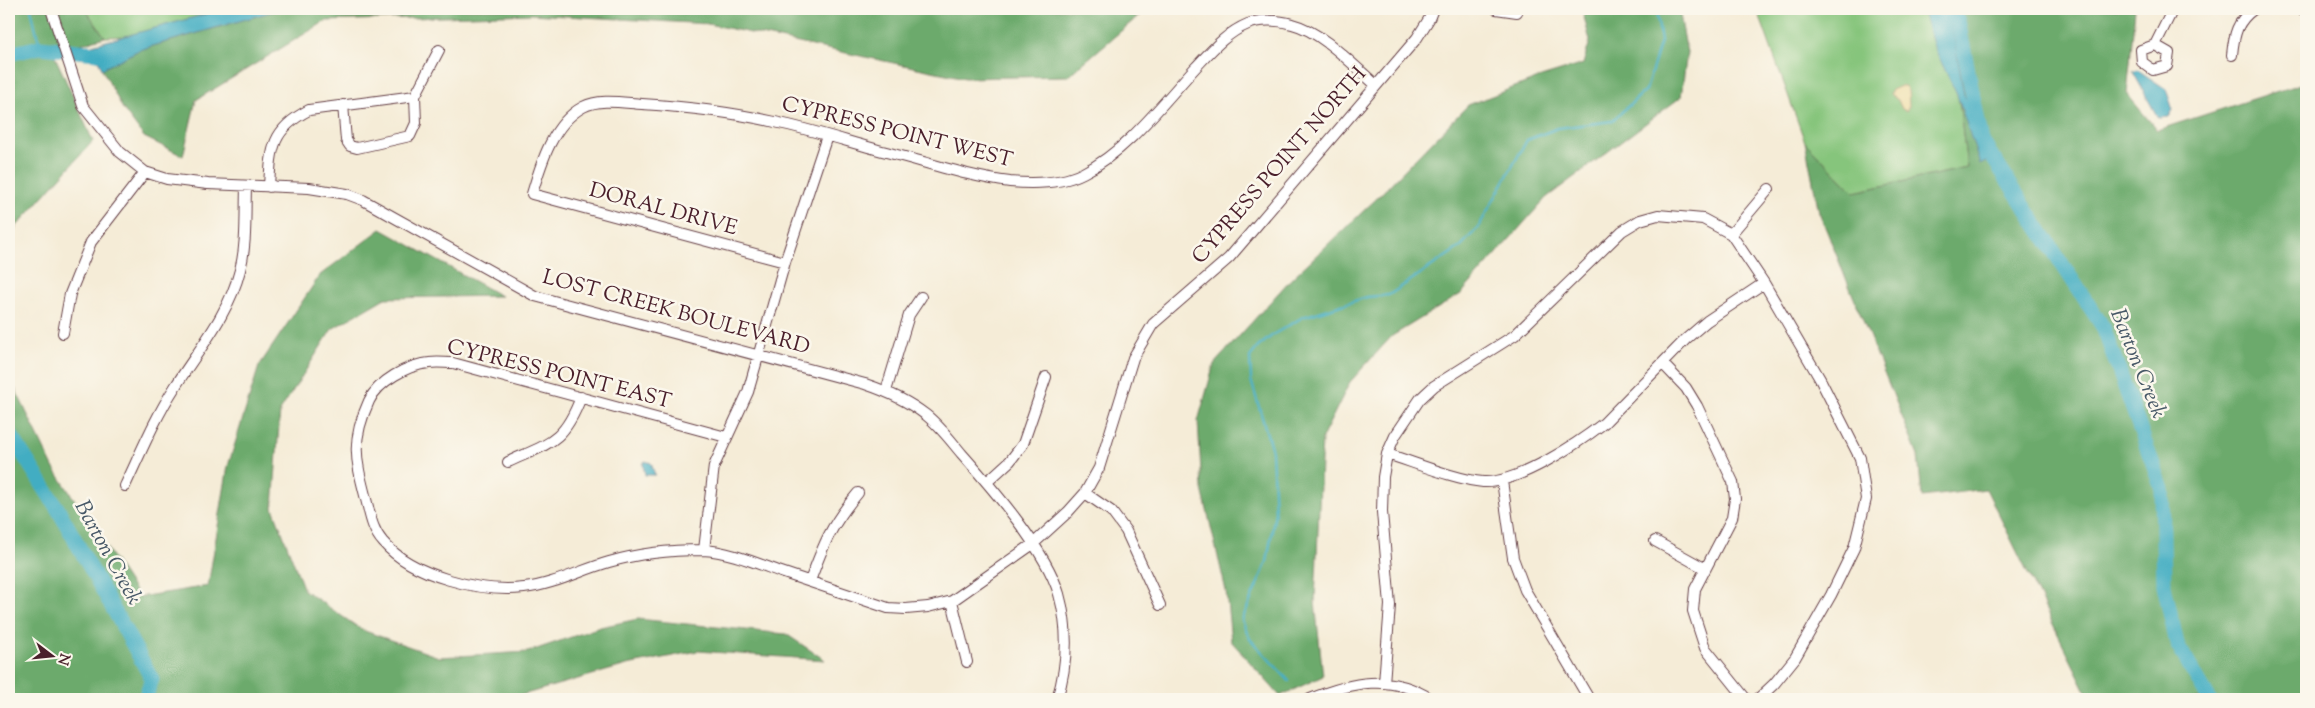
<svg xmlns="http://www.w3.org/2000/svg" width="2315" height="708" font-family="'Sorts Mill Goudy',serif">
  <rect width="100%" height="100%" fill="#fbf7ec"/>
  <filter id="ink" filterUnits="userSpaceOnUse"><feTurbulence type="fractalNoise" baseFrequency=".02" numOctaves="2"/><feDisplacementMap in="SourceGraphic" scale="10" xChannelSelector="R" yChannelSelector="G"/><feConvolveMatrix kernelMatrix="1 2 1 2 8 2 1 2 1" color-interpolation-filters="sRGB"/></filter>
  <filter id="wash" filterUnits="userSpaceOnUse"><feTurbulence type="fractalNoise" baseFrequency=".0096" numOctaves="4" result="noise"/><feDisplacementMap in="SourceGraphic" scale="20" xChannelSelector="R" yChannelSelector="G"/><feGaussianBlur stdDeviation="1.12" result="paint"/><feColorMatrix in="noise" values="0 0 0 0 0 0 0 0 0 0 0 0 0 0 0 0 0 1.4 0 .05"/><feComposite in="paint" operator="in"/></filter>
  <g filter="url(#wash)">
    <rect width="100%" height="100%" fill="#f5ecd7"/>
    <path fill="#86c57c" stroke="#687254" d="M 85,9 L 223,9 L 129,36 L 105,37 Z
      M 1757,9 L 1948,9 L 1967,168 L 1854,192 L 1805,142 Z"/>
    <path fill="#6caa6c" stroke="#5b644c" d="M 9,9 L 85,9 L 105,37 L 53,52 L 93,141 L 16,227 L 9,240 Z
      M 281,9 L 1147,9 L 1068,76 L 965,78 L 708,24 L 531,14 L 326,21 L 196,100 L 183,156 L 144,137 L 123,109 L 102,69 L 139,50 Z
      M 1582,9 L 1679,9 L 1687,53 L 1681,97 L 1546,198 L 1461,294 L 1392,336 L 1350,382 L 1322,438 L 1315,602 L 1323,676 L 1280,696 L 1231,641 L 1226,591 L 1202,489 L 1198,421 L 1214,364 L 1290,280 L 1374,201 L 1468,105 L 1541,77 L 1583,64 L 1590,41 Z
      M 1948,9 L 2135,9 L 2127,94 L 2157,130 L 2306,82 L 2306,699 L 2090,699 L 1986,489 L 1922,497 L 1918,456 L 1819,212 L 1805,142 L 1854,192 L 1967,168 Z
      M 381,229 L 501,296 L 385,298 L 332,329 L 280,411 L 273,508 L 304,590 L 362,630 L 439,657 L 528,652 L 600,627 L 638,619 L 786,634 L 825,660 L 698,651 L 627,665 L 508,699 L 9,699 L 9,376 L 53,467 L 139,597 L 208,586 L 228,466 L 259,366 L 320,275 Z"/>
    <path fill="#eeda9e" stroke="#9c7c64" d="M 1901,86 L 1905,86 L 1908,91 L 1909,106 L 1906,111 L 1902,109 L 1898,100 L 1890,94 L 1892,90 Z"/>
    <path fill="#43adc2" stroke="#466676" d="M 225,9 L 281,9 L 139,50 L 102,69 L 92,45 Z
      M 1922,9 L 1949,9 L 1964,94 L 1994,158 L 1980,165 L 1957,95 L 1934,47 Z
      M 2138,70 L 2166,89 L 2173,110 L 2169,117 L 2158,118 L 2133,72 Z
      M 645,461 L 651,463 L 655,475 L 645,475 L 643,464 Z"/>
    <g fill="none" stroke-linecap="round" stroke-linejoin="round">
      <path stroke="#43adc2" stroke-width="2.5" d="M 31,9 L 40,47
        M 1289,681 L 1250,639 L 1242,620 L 1267,562 L 1275,512 L 1272,451 L 1251,380 L 1250,357 L 1258,347 L 1274,334 L 1303,317 L 1367,297 L 1389,295 L 1460,247 L 1478,228 L 1527,140 L 1558,128 L 1612,121 L 1646,90 L 1661,41 L 1656,9"/>
      <path stroke="#43adc2" stroke-width="15" d="M 1950,9 L 1958,21 L 1982,141 L 2103,327 L 2162,489 L 2164,585 L 2177,644 L 2209,699
        M 9,54 L 40,47 L 106,54 L 114,52
        M 9,432 L 59,511 L 152,679 L 145,699"/>
    </g>
  </g>
  <g filter="url(#ink)">
    <g fill="none" stroke-linecap="round" stroke-linejoin="round">
      <defs>
        <path id="minor" d="M 51,9 L 83,106 L 120,152 L 145,172 L 167,179 L 208,184 L 309,188 L 347,194 L 363,200 L 535,296 L 865,384 C 886,391 908,401 926,415 C 940,426 951,441 962,454 C 993,489 1046,550 1059,594 C 1069,630 1068,664 1057,699
          M 1496,9 L 1517,12
          M 2297,9 L 2303,9
          M 2155,45 L 2169,53 L 2167,66 L 2153,70 L 2142,62 L 2141,50 L 2155,45 L 2173,9
          M 2232,55 C 2234,34 2237,21 2254,9
          M 415,96 L 439,50
          M 343,105 L 346,140 L 350,146 L 357,148 L 410,136 L 416,123 L 415,96
          M 269,187 C 271,148 272,129 309,110 L 415,96
          M 1731,234 L 1769,189
          M 785,262 L 532,194 C 541,163 553,123 583,107 C 600,98 624,103 642,104 C 687,107 731,112 775,122 C 813,130 852,143 890,153 C 929,163 970,177 1010,182 C 1034,184 1062,184 1083,173 C 1127,151 1162,104 1195,68 C 1211,51 1226,33 1248,24 C 1261,19 1279,20 1292,24 C 1321,31 1353,65 1376,85
          M 63,333 L 70,294 L 91,242 L 145,172
          M 1663,364 L 1686,388 L 1697,406 L 1733,482 L 1735,499 L 1732,518 L 1695,589 L 1693,611 L 1705,648 L 1746,699
          M 886,391 L 909,315 L 921,297
          M 726,437 L 453,363 C 445,363 437,362 429,363 C 408,365 378,381 369,401 C 349,445 357,463 368,507 C 371,520 374,532 383,542 C 412,576 481,593 524,588 C 553,585 581,570 609,562 C 640,553 670,550 702,550 C 729,551 756,563 781,572 C 817,584 853,596 888,608 L 906,609 L 928,607 L 952,601 L 1033,544 L 1068,512 L 1085,493 L 1099,468 L 1133,358 L 1153,324 L 1229,258 L 1417,38 L 1429,19 L 1433,9
          M 1387,454 C 1413,462 1457,480 1483,482 C 1517,484 1577,444 1604,423 L 1686,339 L 1707,321 L 1764,283
          M 508,462 C 550,443 564,442 581,397
          M 1502,481 L 1513,558 L 1525,590 L 1589,699
          M 987,482 L 1010,461 L 1023,444 L 1046,377
          M 125,486 C 141,452 155,418 175,387 C 199,349 229,314 240,270 C 247,244 245,214 246,187
          M 1085,493 L 1111,511 L 1126,531 L 1160,605
          M 1655,541 L 1704,568
          M 704,550 L 714,466 L 748,392 L 785,262 L 827,136
          M 810,581 C 824,543 831,525 858,493
          M 952,601 L 967,662
          M 1384,683 L 1390,605 L 1382,512 L 1383,477 L 1387,454 L 1395,436 L 1420,399 L 1434,386 L 1515,335 L 1622,231 L 1640,220 L 1658,215 L 1703,219 L 1731,234 L 1764,283 L 1820,379 L 1860,458 L 1866,499 L 1854,548 L 1831,595 L 1795,658 L 1774,684 L 1758,699
          M 1310,699 C 1351,682 1391,673 1431,699"/>
      </defs>
      <use href="#minor" stroke="#643e45" stroke-width="12"/>
      <use href="#minor" stroke="#fff" stroke-width="10"/>
    </g>
  </g>
  <g text-anchor="middle" dominant-baseline="central" stroke-width="5" stroke-linejoin="round" paint-order="stroke">
    <g font-size="21" fill="#4a1f2b" stroke="#fbf7ec">
      <text transform="translate(897 133) rotate(14)">CYPRESS POINT WEST</text>
      <text transform="translate(1280 166) rotate(-49)">CYPRESS POINT NORTH</text>
      <text transform="translate(663 210) rotate(15)">DORAL DRIVE</text>
      <text transform="translate(676 313) rotate(15)">LOST CREEK BOULEVARD</text>
      <text transform="translate(559 375) rotate(14)">CYPRESS POINT EAST</text>
    </g>
    <g font-size="22" font-style="italic" fill="#475867" stroke="#fbf7ec">
      <text transform="translate(2137 364) rotate(68)">Barton Creek</text>
      <text transform="translate(107 553) rotate(61)">Barton Creek</text>
    </g>
  </g>
  <rect width="2315" height="708" fill="none" stroke="#fbf7ec" stroke-width="30"/>
  <g transform="translate(52 656) rotate(106)" stroke="#fbf7ec" stroke-width="4" paint-order="stroke">
  <path d="M0-4L9 19L0 12L-9 19Z" fill="#4a1f2b"/>
  <text y="-8" font-size="14" font-weight="bold" text-anchor="middle" fill="#4a1f2b">N</text>
  </g>
</svg>
